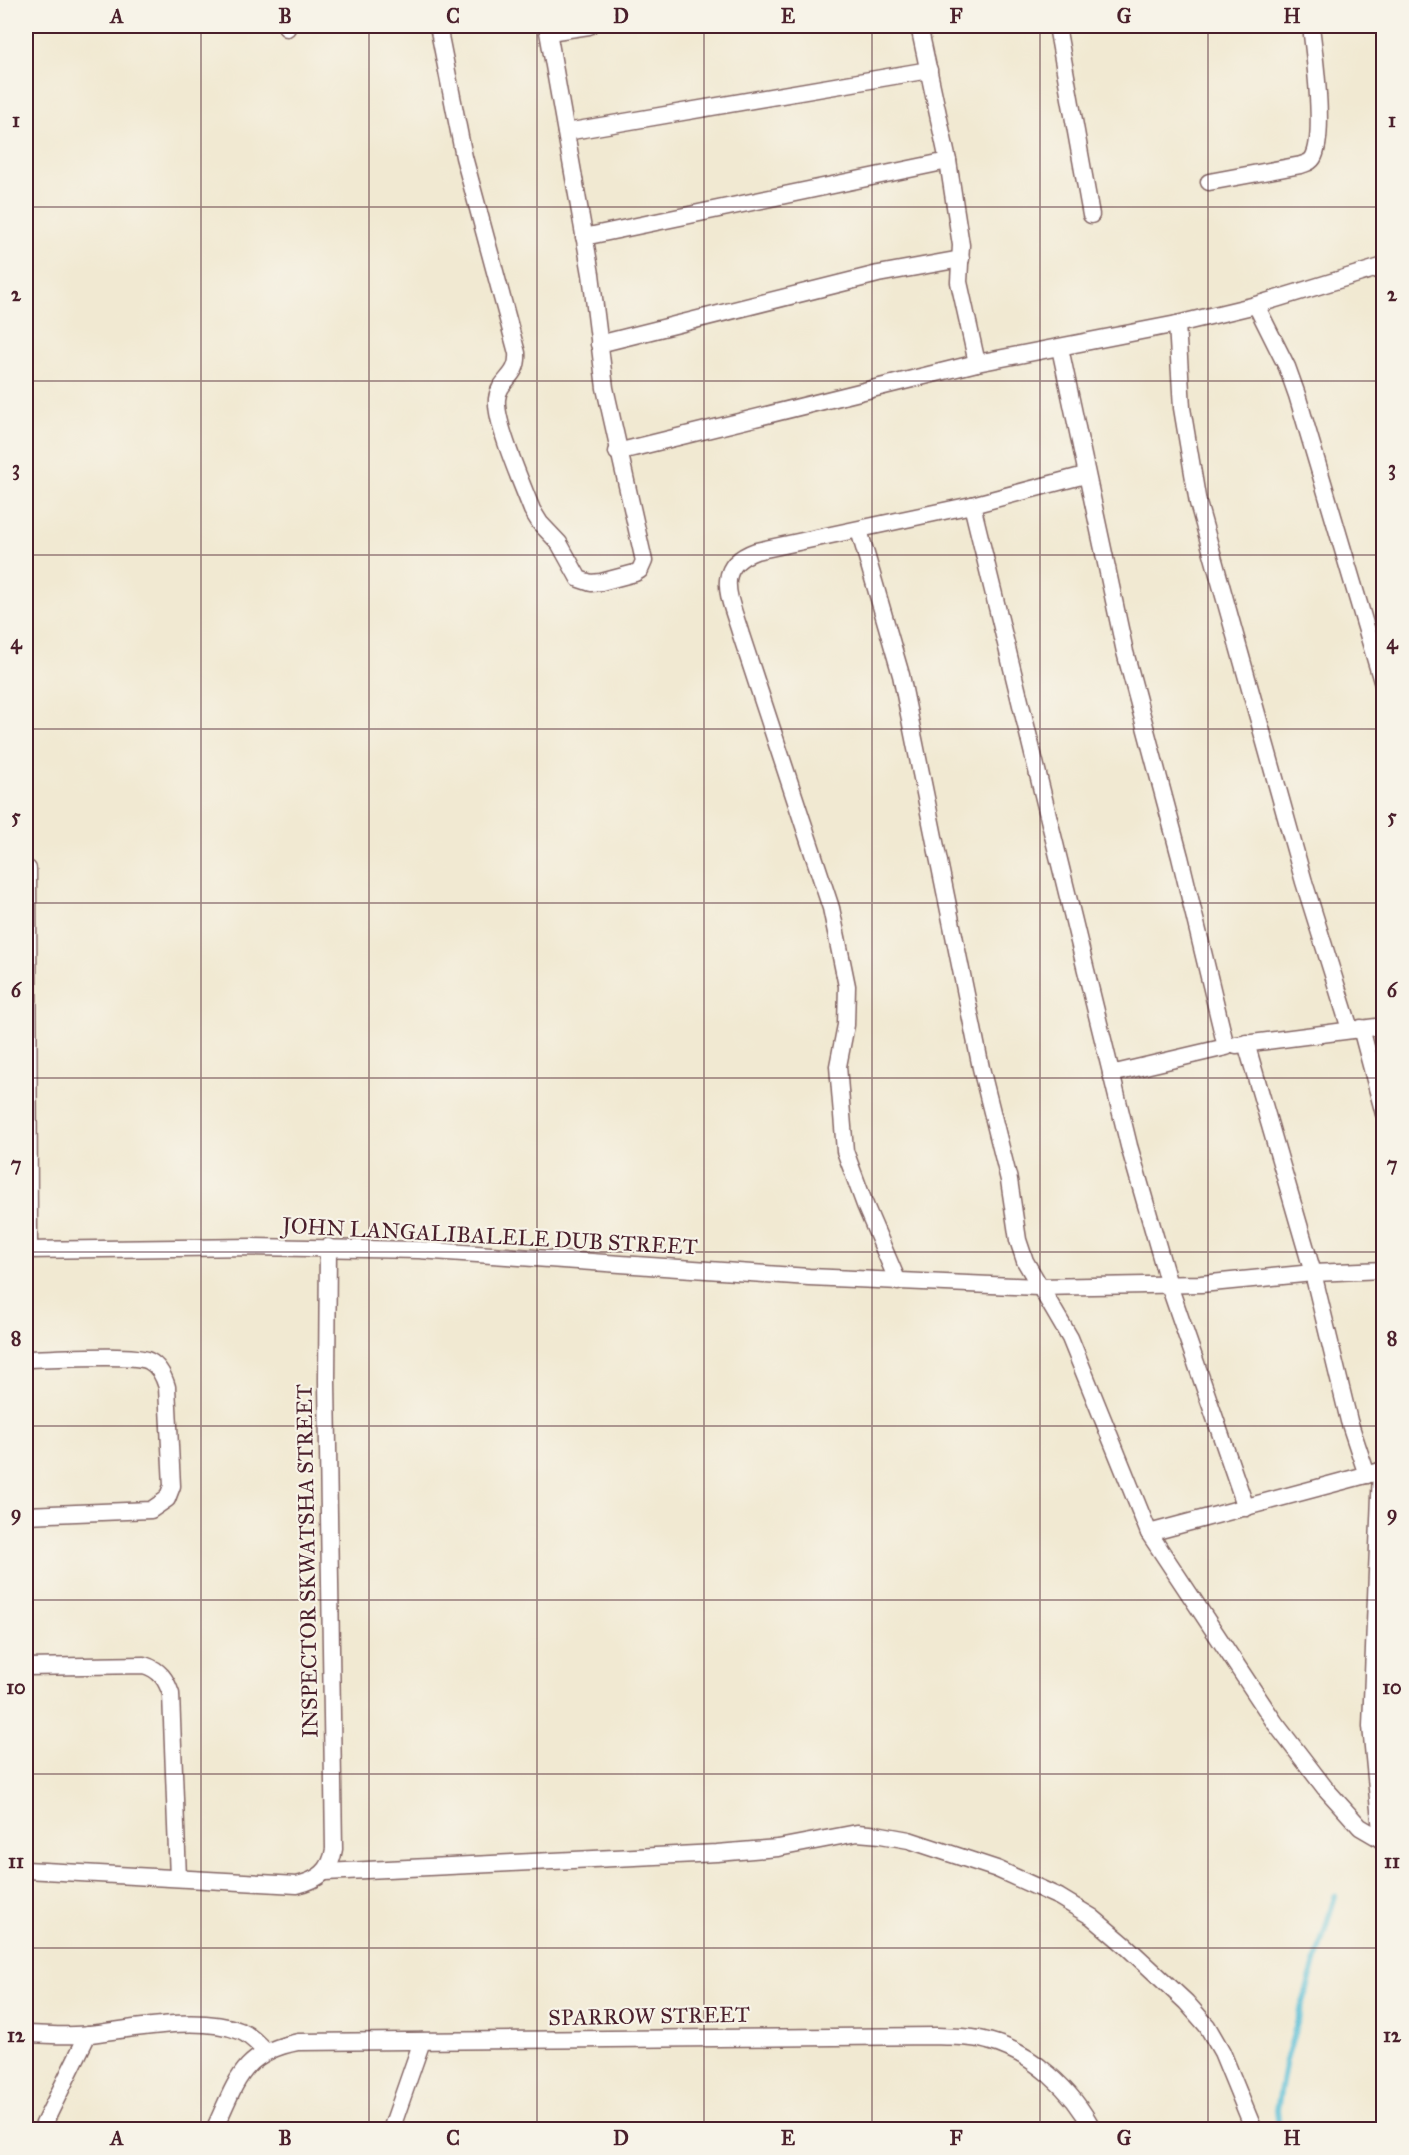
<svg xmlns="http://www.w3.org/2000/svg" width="1409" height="2155" viewBox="0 0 1409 2155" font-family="'IM FELL Great Primer',serif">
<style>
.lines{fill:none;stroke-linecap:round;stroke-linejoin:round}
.stream{stroke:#57bdd5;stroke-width:6}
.minor-casing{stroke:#846665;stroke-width:19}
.minor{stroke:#fff;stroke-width:16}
.grid{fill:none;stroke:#4a1f2b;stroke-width:1.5;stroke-opacity:0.55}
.labels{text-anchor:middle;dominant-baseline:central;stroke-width:4.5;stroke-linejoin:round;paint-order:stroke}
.street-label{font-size:22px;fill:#4a1f2b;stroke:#f7f3e8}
.neatline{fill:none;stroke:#4a1f2b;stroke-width:2}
.grid-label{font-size:20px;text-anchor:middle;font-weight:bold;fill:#4a1f2b}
</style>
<rect width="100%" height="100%" fill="#f7f3e8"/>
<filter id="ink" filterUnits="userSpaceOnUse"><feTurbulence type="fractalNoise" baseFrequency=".0167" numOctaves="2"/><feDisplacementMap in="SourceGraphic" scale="12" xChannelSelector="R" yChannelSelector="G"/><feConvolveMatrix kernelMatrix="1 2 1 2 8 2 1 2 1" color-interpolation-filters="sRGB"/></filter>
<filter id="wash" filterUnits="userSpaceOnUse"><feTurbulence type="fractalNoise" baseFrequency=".008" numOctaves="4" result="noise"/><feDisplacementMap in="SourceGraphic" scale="24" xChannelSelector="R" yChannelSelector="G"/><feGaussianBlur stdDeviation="1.35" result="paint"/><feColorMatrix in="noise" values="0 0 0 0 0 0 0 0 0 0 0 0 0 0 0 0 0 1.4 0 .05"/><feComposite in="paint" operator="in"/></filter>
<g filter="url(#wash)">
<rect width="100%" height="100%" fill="#f1e9d2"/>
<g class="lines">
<path class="stream" d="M1279,2130L1277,2110L1286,2060L1335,1896"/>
</g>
</g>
<g filter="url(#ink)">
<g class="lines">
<defs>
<g id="minor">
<path d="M287,26V28"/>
<path d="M438,26L464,157L517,353C519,377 499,379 497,399C495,423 522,484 532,510L540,523L559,543L579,579L591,583L601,582L635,573L640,570L644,561L605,388L591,274L547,26"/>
<path d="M919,26L948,161L961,245L959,282L977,363"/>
<path d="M1057,26L1091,215"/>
<path d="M549,32L589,26"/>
<path d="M566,132L929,70"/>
<path d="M1209,182L1301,165C1306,163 1310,163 1313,158C1326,136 1314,53 1311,26"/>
<path d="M584,237L948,161"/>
<path d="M1256,305L1287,367L1297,395L1384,688"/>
<path d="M1177,324L1182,408L1198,503L1304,882L1350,1029"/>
<path d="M599,344L878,274L961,259"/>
<path d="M1060,348L1125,652L1180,857L1226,1047L1111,1074"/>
<path d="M617,452L977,363L1177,324L1256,305L1384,266"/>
<path d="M972,505L1129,1146L1169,1285L1246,1508"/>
<path d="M859,530L901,675L981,1068L1009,1180L1018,1240L1025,1261L1070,1338L1149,1533L1275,1723L1325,1788L1360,1827L1384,1841"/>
<path d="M28,869L29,1250"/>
<path d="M1361,1028L1384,1114"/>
<path d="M1246,1043L1313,1273L1349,1421L1367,1475"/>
<path d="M1236,1045L1384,1026"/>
<path d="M26,1250L253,1247L419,1250L809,1277L1038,1287L1201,1284L1313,1273L1384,1270"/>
<path d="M898,1282L865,1205L845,1151L838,1066L846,1025L847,986L831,908L741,635C731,600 711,567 756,551L972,505L1085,475"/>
<path d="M26,1359C48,1359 134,1353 149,1361C159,1366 164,1377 167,1387L172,1486L167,1499L151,1510L26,1515"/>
<path d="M1381,1470L1371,1726L1382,1841"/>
<path d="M1149,1533L1377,1472"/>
<path d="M26,1667L144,1665C160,1670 166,1679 171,1694L178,1878"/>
<path d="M26,1870L297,1885C318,1880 331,1871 334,1849L327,1381L328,1247"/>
<path d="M325,1872L717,1853L778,1848L857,1833L881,1835L909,1840L997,1869L1059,1897L1092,1917L1126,1946L1186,2002L1207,2026L1222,2052L1254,2130"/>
<path d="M26,2034C46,2034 69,2037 90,2034C132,2029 200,2015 240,2031C250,2035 257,2043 265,2051"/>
<path d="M41,2130L88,2034"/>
<path d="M214,2130C237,2081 241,2053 298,2042L937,2036C954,2037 971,2036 988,2041C1031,2052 1073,2090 1093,2130"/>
<path d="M391,2130L422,2041"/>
</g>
</defs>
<use href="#minor" class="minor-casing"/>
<use href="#minor" class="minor"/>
</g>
</g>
<path class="grid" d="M201,26V2130M369,26V2130M537,26V2130M704,26V2130M872,26V2130M1040,26V2130M1208,26V2130M26,207H1384M26,381H1384M26,555H1384M26,729H1384M26,903H1384M26,1078H1384M26,1252H1384M26,1426H1384M26,1600H1384M26,1774H1384M26,1948H1384"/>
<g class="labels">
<g class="street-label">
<text transform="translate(490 1236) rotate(3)">JOHN LANGALIBALELE DUB STREET</text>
<text transform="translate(307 1561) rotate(-91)">INSPECTOR SKWATSHA STREET</text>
<text transform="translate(649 2016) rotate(-1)">SPARROW STREET</text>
</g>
</g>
<rect width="1409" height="2155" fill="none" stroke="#f7f3e8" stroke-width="66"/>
<rect x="33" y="33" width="1343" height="2089" class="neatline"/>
<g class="grid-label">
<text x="117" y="23">A</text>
<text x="285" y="23">B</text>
<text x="453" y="23">C</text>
<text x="621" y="23">D</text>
<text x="788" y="23">E</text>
<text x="956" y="23">F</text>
<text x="1124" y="23">G</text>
<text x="1292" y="23">H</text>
<text x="16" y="127">1</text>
<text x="1392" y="127">1</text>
<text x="16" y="301">2</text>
<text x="1392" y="301">2</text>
<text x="16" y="475">3</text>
<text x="1392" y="475">3</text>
<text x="16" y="649">4</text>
<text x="1392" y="649">4</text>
<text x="16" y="823">5</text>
<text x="1392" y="823">5</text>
<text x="16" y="997">6</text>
<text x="1392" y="997">6</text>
<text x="16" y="1171">7</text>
<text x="1392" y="1171">7</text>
<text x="16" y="1345">8</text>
<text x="1392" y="1345">8</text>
<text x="16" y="1520">9</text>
<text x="1392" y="1520">9</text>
<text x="16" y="1694">10</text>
<text x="1392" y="1694">10</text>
<text x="16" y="1868">11</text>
<text x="1392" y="1868">11</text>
<text x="16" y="2042">12</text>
<text x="1392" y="2042">12</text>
<text x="117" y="2145">A</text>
<text x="285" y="2145">B</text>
<text x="453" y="2145">C</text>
<text x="621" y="2145">D</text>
<text x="788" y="2145">E</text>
<text x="956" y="2145">F</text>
<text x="1124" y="2145">G</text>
<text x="1292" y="2145">H</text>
</g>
</svg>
